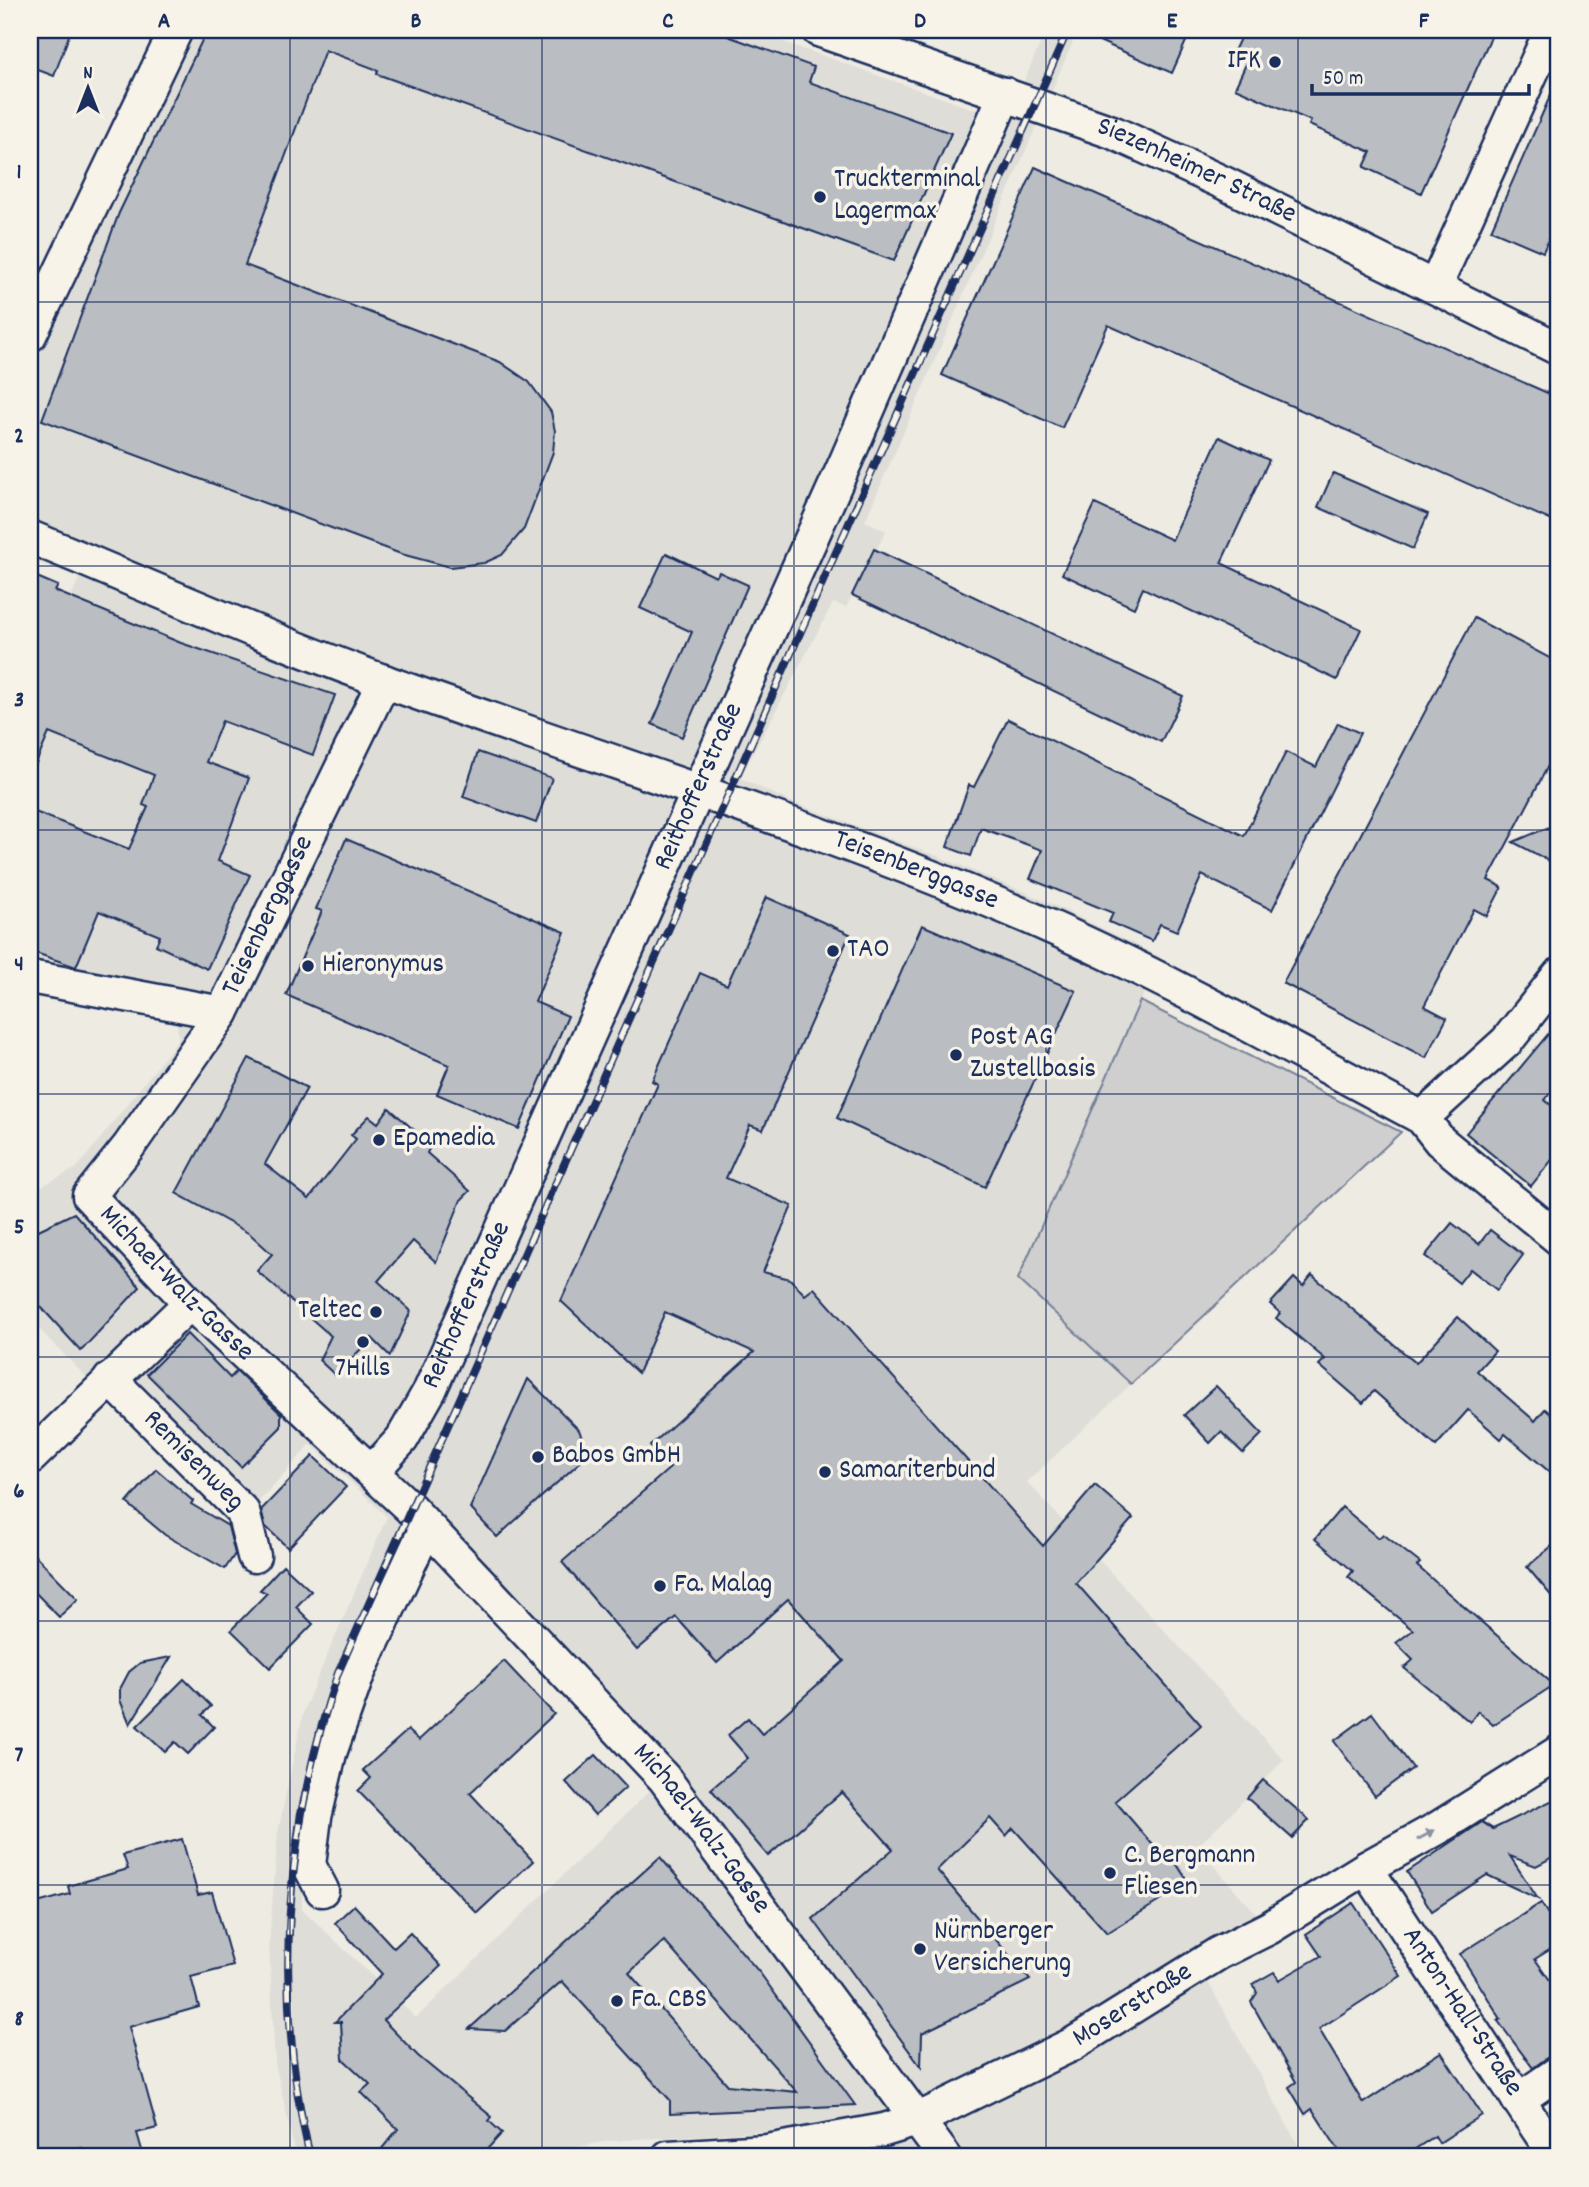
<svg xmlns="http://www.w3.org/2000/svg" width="1589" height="2187" viewBox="0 0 1589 2187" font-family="Dekko,sans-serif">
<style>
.built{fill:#deddd8;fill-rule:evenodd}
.green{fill:#cfcfcf;stroke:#757f96;stroke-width:2}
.building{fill:#babdc2;stroke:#1b2f5e;stroke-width:2;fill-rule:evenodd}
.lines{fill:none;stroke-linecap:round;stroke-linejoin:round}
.minor-casing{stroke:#1b2f5e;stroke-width:37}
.minor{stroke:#f7f3e8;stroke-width:32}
.rail-casing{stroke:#1b2f5e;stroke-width:8}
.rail{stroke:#f7f3e8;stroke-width:5;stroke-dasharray:16;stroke-linecap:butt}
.oneway{fill:#8991a3}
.grid{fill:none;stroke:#1b2f5e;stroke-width:2;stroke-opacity:0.55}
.poi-dot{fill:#1b2f5e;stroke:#f7f3e8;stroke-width:2.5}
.labels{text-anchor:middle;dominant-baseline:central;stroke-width:7;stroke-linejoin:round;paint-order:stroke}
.poi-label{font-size:28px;fill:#1b2f5e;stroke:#f7f3e8;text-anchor:start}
.street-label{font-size:28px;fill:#1b2f5e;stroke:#f7f3e8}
.neatline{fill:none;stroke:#1b2f5e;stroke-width:2.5}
.grid-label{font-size:23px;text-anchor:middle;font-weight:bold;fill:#1b2f5e}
</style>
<rect width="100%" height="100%" fill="#eeebe2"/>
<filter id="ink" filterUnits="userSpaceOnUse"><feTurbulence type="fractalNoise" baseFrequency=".0143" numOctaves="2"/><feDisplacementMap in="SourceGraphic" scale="14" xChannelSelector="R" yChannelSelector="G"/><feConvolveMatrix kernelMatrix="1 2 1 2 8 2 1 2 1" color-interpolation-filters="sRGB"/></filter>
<g filter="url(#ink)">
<path class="built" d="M193,30H750L1007,121L1046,30H1078L865,521L886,531L846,607L833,603L740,778L789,801L940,857L1048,902L1160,957L1018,1279L1131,1384L1027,1482L1284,1760L1197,1847L1269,1928L1199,1966L1305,2157H884L873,2154L852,2118L768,2131L608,2141L530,2157H296L275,2063L269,1944L278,1832L304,1709L387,1517L311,1444L241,1521L122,1403L108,1399L30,1320V1192L77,1168L179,1039L177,1023L156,1010L30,990V691L79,578L30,559V368ZM409,1523L663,1778L416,2018L302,1909V1866L381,1589Z"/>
<path class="green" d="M1140,1001L1401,1132L1131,1384L1018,1279Z"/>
<g class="building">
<path d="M30,30H71L54,76L30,67Z"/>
<path d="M207,30H711L814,67L809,82L951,133L894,261L377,74L378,70L325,50L245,265L500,362L529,382L551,412L555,431L553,452L524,529L502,555L484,563L450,567L401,554L42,420L119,213Z"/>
<path d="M1074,30H1191L1172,73Z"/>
<path d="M1244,30H1494L1421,193L1364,167L1371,152L1309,125L1311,121L1235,88L1247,62L1232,55Z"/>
<path d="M1559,76V216L1543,252L1491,230Z"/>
<path d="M1035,167L1559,398V524L1108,325L1062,428L942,375Z"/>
<path d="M1219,437L1269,460L1221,563L1361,629L1337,680L1143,588L1134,608L1062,574L1095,504L1172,540Z"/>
<path d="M1333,473L1428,514L1413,549L1318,507Z"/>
<path d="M874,549L1183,696L1161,742L852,595Z"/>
<path d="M666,553L716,577L719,572L748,585L682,737L652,724L692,632L640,608Z"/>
<path d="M30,574L58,586L55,591L181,643L335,695L313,755L222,721L206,762L249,778L218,861L250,875L207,969L156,945L160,936L99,911L76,967L30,951V810L129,849L148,807L143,805L154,775L49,733L30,777Z"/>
<path d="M1474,618L1559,663V745L1488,880L1502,887L1487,916L1474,909L1424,1006L1447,1018L1426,1058L1283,983Z"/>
<path d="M1008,719L1244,836L1286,752L1316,767L1338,723L1360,733L1272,910L1202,875L1177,931L1160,924L1152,941L1109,922L1113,913L1030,879L1042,850L981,828L971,856L947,847L969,785L974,787Z"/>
<path d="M478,752L552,778L536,823L463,797Z"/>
<path d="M1559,823V866L1513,842Z"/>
<path d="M346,839L565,932L535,1002L568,1016L519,1129L437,1094L449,1065L286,995L322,911L316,909Z"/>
<path d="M766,897L850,934L763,1130L750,1125L726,1178L792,1206L763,1272L790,1279L805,1295L814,1288L1043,1546L1095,1485L1133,1518L1076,1583L1201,1725L1115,1801L1164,1858L1170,1854L1189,1883L1107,1933L1013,1828L1006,1836L990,1818L937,1870L1030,1980L922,2033L921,2067L813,1919L893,1849L842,1792L768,1856L711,1789L748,1758L728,1735L748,1718L762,1734L844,1661L788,1599L717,1663L676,1617L637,1650L562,1562L670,1468L650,1446L754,1352L665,1312L638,1373L561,1301L658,1084L652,1081L700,973L727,985Z"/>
<path d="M922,925L1076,991L985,1187L837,1118Z"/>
<path d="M1559,1021V1082L1545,1100L1559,1112V1151L1531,1186L1466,1133Z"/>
<path d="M249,1058L307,1088L265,1164L309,1199L356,1139L351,1135L369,1116L378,1123L389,1108L431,1145L427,1153L470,1191L461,1200L436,1262L413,1241L378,1281L411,1311L390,1356L372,1338L335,1375L319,1360L331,1336L257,1271L272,1254L250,1234L176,1193Z"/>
<path d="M74,1213L140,1287L81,1351L30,1295V1234Z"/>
<path d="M1452,1223L1479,1244L1490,1230L1523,1255L1497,1290L1470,1269L1459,1283L1425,1256Z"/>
<path d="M1312,1275L1416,1363L1458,1317L1495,1351L1477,1371L1535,1421L1545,1409L1559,1421V1480L1505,1434L1501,1439L1468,1410L1436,1446L1374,1391L1363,1403L1319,1365L1325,1359L1276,1318L1280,1313L1270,1304L1294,1278L1303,1286Z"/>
<path d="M187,1334L230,1378L237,1371L281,1414V1427L241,1467L147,1374Z"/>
<path d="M528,1379L579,1430L587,1451L580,1462L497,1537L470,1508Z"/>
<path d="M1216,1386L1262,1434L1243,1453L1221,1432L1210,1443L1184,1415Z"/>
<path d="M313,1456L346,1487L288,1548L265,1526L261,1510Z"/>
<path d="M156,1469L193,1501L191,1504L228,1526L235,1554L225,1569L165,1535L127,1503Z"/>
<path d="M1342,1507L1379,1538L1383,1534L1420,1563L1417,1566L1554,1685L1493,1725L1478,1711L1470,1722L1404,1668L1413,1660L1396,1643L1413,1630L1348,1577L1353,1571L1315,1539Z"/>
<path d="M1559,1540V1605L1527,1567Z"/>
<path d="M30,1550L78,1599L59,1617L30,1587Z"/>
<path d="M283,1565L311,1591L296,1607L313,1624L270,1668L231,1630L267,1593L260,1590Z"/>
<path d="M171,1657L150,1692L130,1724L120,1700V1689L129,1672L140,1663Z"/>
<path d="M504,1661L554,1714L470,1793L533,1861L477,1913L358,1791L371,1778L363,1770L408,1730L419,1740Z"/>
<path d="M184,1679L211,1706L202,1715L214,1727L188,1754L175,1742L165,1752L137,1726Z"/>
<path d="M1372,1713L1413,1768L1375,1796L1334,1741Z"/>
<path d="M596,1755L626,1787L595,1815L566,1782Z"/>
<path d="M1263,1780L1309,1820L1292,1838L1247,1798Z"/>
<path d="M1559,1797V1854L1536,1866L1510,1856L1538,1899L1487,1875L1432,1911L1407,1872L1482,1822L1493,1829Z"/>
<path d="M182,1839L198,1895L212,1892L233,1966L191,1977L199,2007L129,2027L157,2128L137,2133L144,2157H84L82,2148L47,2157H30V1905L70,1894L68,1886L128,1869L123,1855Z"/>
<path d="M660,1857L760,1973L855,2105L670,2114V2100L562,1981L505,2031L469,2029ZM664,1941L797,2092L728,2085L629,1973Z"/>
<path d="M1353,1903L1401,1976L1319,2029L1363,2103L1441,2052L1482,2115L1439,2143L1435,2136L1403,2157H1343L1312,2109L1305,2114L1289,2087L1296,2082L1251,2002L1257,1993L1253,1984L1274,1972L1279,1980L1321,1956L1306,1934Z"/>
<path d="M1541,1903L1559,1932V1944L1535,1959L1559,1993V2049L1533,2068L1498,2021L1501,2019L1460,1954Z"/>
<path d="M354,1905L394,1948L410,1933L441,1966L383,2020L418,2056L492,2117L489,2121L502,2133L480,2157H375L398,2129L361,2092L370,2084L343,2059L341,2022H335L382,1974L335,1923Z"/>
</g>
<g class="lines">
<defs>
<g id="minor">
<path id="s1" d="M818,30L1112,132L1224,183L1559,349"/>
<path d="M1435,287L1551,30"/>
<path d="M30,335L176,30"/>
<path id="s2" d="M30,537C149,586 267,639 389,683C607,762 831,830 1044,924C1173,981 1297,1052 1422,1118L1440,1141L1559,1239"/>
<path id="s3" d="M30,977L222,1013L384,681"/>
<path id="s4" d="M222,1013L129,1146L89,1196L190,1303L410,1508L664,1778L945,2157"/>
<path d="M1422,1118L1507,1041L1559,975"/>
<path id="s5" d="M110,1379L243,1512L254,1556"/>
<path d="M30,1458L190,1303"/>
<path id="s6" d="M373,1471L402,1439L430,1390L846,461L1005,94"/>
<path id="s7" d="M1366,1868L1556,2157"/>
<path d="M322,1890L309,1865L315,1817L330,1753L358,1674L426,1528"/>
<path d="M1518,2100L1559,2072"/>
<path id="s8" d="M668,2157L767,2151L884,2130L917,2120L1073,2044L1219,1953L1269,1928L1366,1868L1438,1828L1559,1752"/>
</g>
</defs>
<use href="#minor" class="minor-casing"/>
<use href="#minor" class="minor"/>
<defs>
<path id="rail" d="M310,2157C272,1997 285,1828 338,1673L1068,30"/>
</defs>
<use href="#rail" class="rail-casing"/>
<use href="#rail" class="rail"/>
</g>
<defs><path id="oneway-solid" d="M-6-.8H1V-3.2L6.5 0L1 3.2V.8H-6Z" transform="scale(1.75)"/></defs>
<use class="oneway" href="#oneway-solid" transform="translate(1426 1835) rotate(-29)"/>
</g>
<path class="grid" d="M290,30V2157M542,30V2157M794,30V2157M1046,30V2157M1298,30V2157M30,302H1559M30,566H1559M30,830H1559M30,1094H1559M30,1357H1559M30,1621H1559M30,1885H1559"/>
<g class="poi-dot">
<circle cx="1275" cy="62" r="7"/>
<circle cx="820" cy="197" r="7"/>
<circle cx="833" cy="951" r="7"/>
<circle cx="308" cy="966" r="7"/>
<circle cx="956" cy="1055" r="7"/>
<circle cx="379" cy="1140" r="7"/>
<circle cx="376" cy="1312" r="7"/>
<circle cx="363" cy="1342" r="7"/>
<circle cx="538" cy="1457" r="7"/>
<circle cx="825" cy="1472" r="7"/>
<circle cx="660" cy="1586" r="7"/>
<circle cx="1110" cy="1873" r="7"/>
<circle cx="920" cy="1949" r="7"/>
<circle cx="617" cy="2001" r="7"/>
</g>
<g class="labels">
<g class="poi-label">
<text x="1261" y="62" text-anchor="end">IFK</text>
<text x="834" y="181">Truckterminal<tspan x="834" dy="32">Lagermax</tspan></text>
<text x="847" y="951">TAO</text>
<text x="322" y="966">Hieronymus</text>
<text x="970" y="1039">Post AG<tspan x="970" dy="32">Zustellbasis</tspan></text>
<text x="393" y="1140">Epamedia</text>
<text x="362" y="1312" text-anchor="end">Teltec</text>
<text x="363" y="1370" text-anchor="middle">7Hills</text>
<text x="552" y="1457">Babos GmbH</text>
<text x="839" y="1472">Samariterbund</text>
<text x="674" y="1586">Fa. Malag</text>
<text x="1124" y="1857">C. Bergmann<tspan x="1124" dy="32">Fliesen</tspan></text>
<text x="934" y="1933">Nürnberger<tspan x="934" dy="32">Versicherung</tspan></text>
<text x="631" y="2001">Fa. CBS</text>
</g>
<g class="street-label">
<text stroke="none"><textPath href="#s1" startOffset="404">Siezenheimer Straße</textPath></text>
<text stroke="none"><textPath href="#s6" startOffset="760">Reithofferstraße</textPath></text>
<text stroke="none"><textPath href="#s2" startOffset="947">Teisenberggasse</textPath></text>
<text stroke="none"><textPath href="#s3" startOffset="303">Teisenberggasse</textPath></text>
<text stroke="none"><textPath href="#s4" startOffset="350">Michael-Walz-Gasse</textPath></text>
<text stroke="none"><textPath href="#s6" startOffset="192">Reithofferstraße</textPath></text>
<text stroke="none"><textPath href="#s5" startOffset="117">Remisenweg</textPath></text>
<text stroke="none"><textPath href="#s4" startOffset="1108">Michael-Walz-Gasse</textPath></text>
<text stroke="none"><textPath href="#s8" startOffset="497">Moserstraße</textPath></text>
<text stroke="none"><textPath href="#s7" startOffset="173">Anton-Hall-Straße</textPath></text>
</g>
</g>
<rect width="1589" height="2187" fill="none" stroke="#f7f3e8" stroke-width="77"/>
<g transform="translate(88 88)" stroke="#f7f3e8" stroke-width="5" paint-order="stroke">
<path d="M0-5L12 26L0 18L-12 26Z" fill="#1b2f5e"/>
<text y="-10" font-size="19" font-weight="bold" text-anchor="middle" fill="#1b2f5e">N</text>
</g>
<path d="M1312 84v10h217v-10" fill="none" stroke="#1b2f5e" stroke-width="3.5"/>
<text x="1323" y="84" font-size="21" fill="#1b2f5e" stroke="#f7f3e8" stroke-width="5" paint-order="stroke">50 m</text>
<rect x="38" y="38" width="1512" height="2110" class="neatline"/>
<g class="grid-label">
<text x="164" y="27">A</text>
<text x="416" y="27">B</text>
<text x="668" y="27">C</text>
<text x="920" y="27">D</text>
<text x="1172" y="27">E</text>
<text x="1424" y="27">F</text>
<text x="19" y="178">1</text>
<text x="19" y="442">2</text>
<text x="19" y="706">3</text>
<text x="19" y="970">4</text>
<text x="19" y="1233">5</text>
<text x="19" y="1497">6</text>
<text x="19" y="1761">7</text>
<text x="19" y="2025">8</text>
</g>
</svg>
